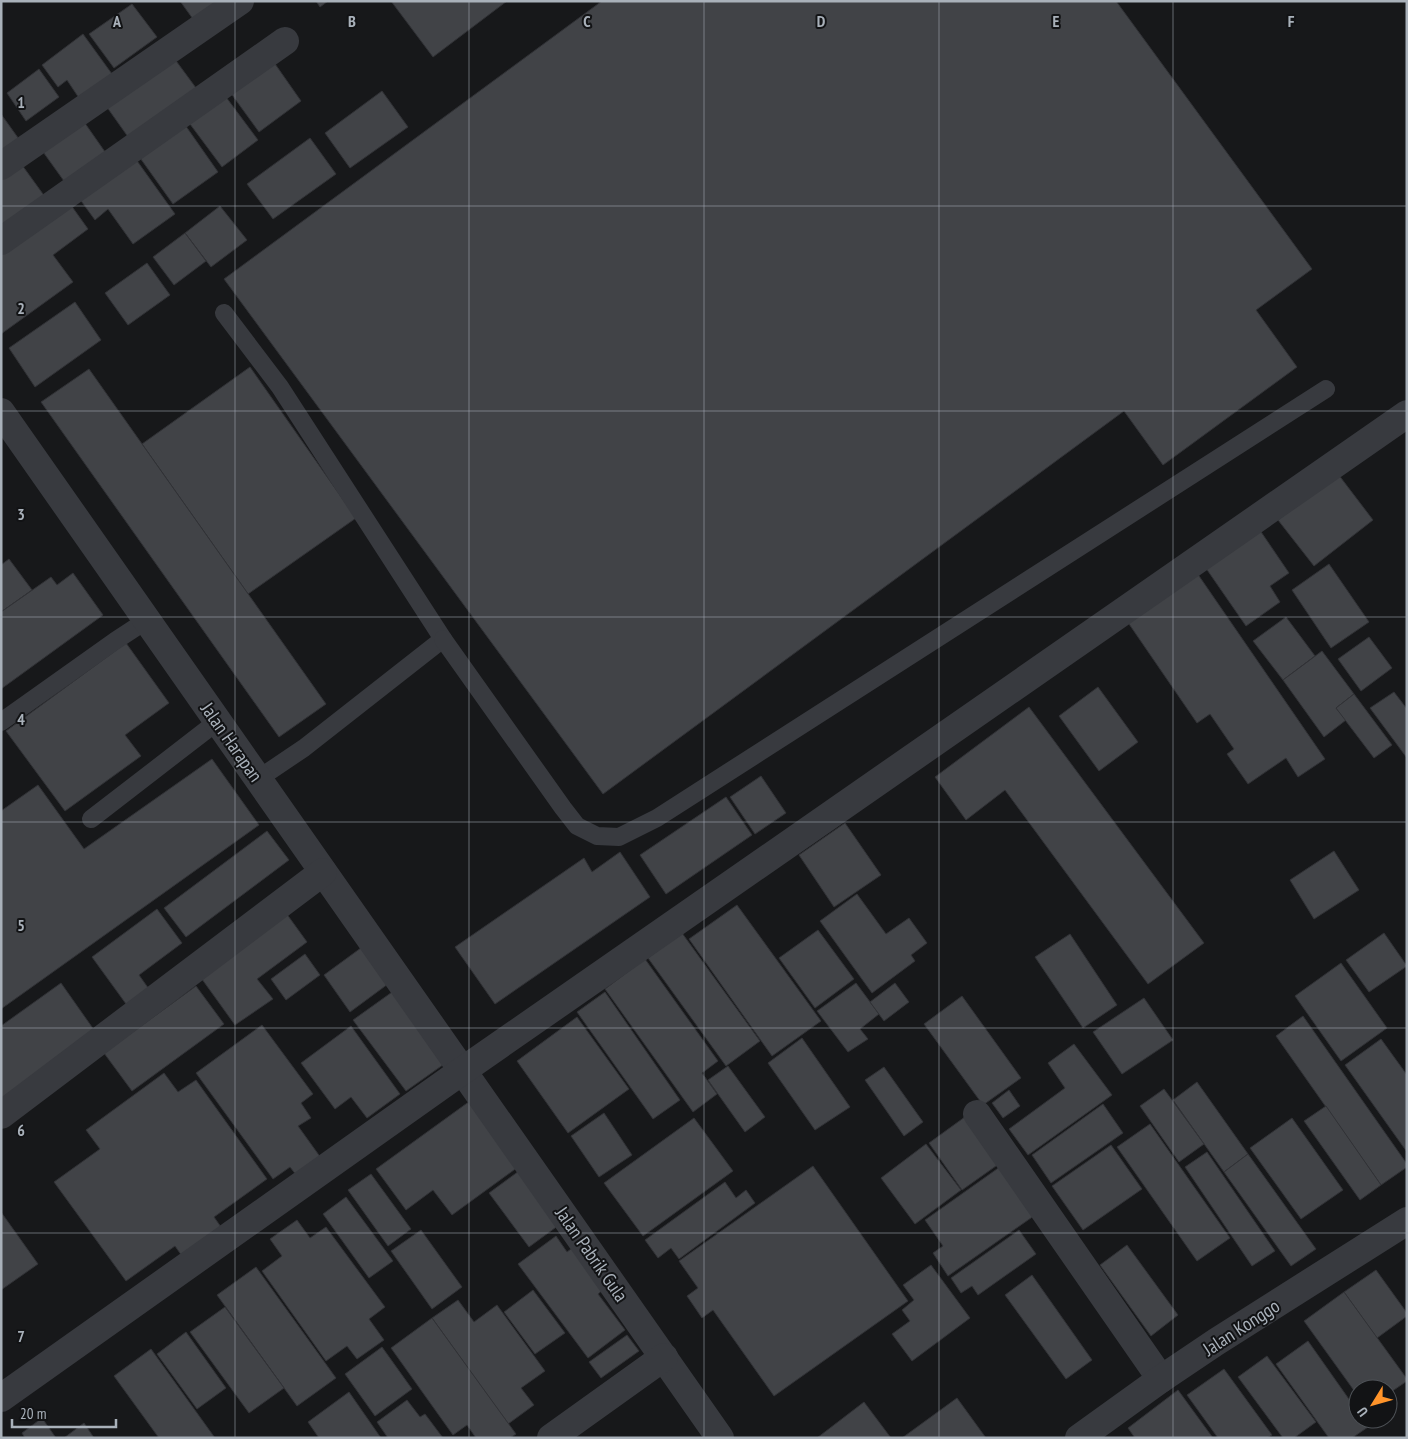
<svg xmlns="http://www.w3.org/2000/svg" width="1408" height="1439" viewBox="0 0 1408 1439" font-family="'PT Sans Narrow',sans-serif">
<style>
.building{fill:#414347;stroke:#313236}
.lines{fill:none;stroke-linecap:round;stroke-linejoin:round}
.service{stroke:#383a3f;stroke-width:18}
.minor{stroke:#383a3f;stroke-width:28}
.grid{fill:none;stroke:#a9b1ba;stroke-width:1;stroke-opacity:0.55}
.labels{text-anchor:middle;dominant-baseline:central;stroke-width:4;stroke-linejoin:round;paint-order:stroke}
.street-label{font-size:19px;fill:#a9b1ba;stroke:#121315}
.grid-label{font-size:16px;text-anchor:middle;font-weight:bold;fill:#a9b1ba;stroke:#121315;stroke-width:4;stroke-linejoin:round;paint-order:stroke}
</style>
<rect width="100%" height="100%" fill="#17181a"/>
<g class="building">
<path d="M180,1H218L193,19Z"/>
<path d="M316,1H328L320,7Z"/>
<path d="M391,1H507L433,57Z"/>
<path d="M602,1H1116L1312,269L1256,310L1297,367L1163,465L1124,411L603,794L224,279Z"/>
<path d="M132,4L157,37L114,68L89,34Z"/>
<path d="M83,34L112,74L79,98L67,80L58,87L42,65Z"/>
<path d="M171,54L199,92L131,141L104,103Z"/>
<path d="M273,61L301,101L259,132L230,92Z"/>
<path d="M39,69L59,97L26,121L7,93Z"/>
<path d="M382,91L408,127L350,168L325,133Z"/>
<path d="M223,93L258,140L222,167L187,120Z"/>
<path d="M1,114L21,142L1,156Z"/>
<path d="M82,119L110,159L69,188L41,149Z"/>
<path d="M183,122L218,172L173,204L138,155Z"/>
<path d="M310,138L336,174L273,219L247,184Z"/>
<path d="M135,158L175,214L133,244L108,209L95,220L79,198Z"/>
<path d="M22,165L48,201L1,234V180Z"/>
<path d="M68,201L88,229L53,255L73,282L1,334V249Z"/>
<path d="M220,206L247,240L211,267L185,233Z"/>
<path d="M185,233L206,261L174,285L153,257Z"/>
<path d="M147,263L170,295L128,325L105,293Z"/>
<path d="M75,302L101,340L35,387L9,348Z"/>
<path d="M250,367L356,518L248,594L142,444Z"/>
<path d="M89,369L326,704L279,737L41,402Z"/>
<path d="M1338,474L1373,520L1314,566L1278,520Z"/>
<path d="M1255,523L1289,573L1270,586L1280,602L1246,626L1201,561Z"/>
<path d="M9,559L32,590L1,612V565Z"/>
<path d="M1329,564L1369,622L1331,648L1292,590Z"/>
<path d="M73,573L103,615L1,689V612L51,577L57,585Z"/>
<path d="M1197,573L1325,759L1298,777L1286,758L1248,784L1227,754L1234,749L1210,714L1197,723L1127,621Z"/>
<path d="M1286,617L1315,656L1283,680L1253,641Z"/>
<path d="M1369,637L1392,668L1361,691L1338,659Z"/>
<path d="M126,643L169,703L125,735L141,756L65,811L6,731Z"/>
<path d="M1322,651L1354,694L1336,708L1346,720L1324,737L1283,680Z"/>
<path d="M1098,687L1138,742L1099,771L1059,716Z"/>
<path d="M1394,692L1407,709V758L1370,708Z"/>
<path d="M1354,694L1392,745L1374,758L1336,708Z"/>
<path d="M1029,707L1204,943L1148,984L1005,790L966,820L935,777Z"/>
<path d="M212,759L259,825L1,1009V811L38,785L84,849Z"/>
<path d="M761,776L786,813L755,834L730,797Z"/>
<path d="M726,797L752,835L666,894L640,855Z"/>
<path d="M845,823L881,875L834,907L799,855Z"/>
<path d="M267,831L289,860L186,937L164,908Z"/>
<path d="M1334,851L1359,890L1314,919L1290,880Z"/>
<path d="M620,852L650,897L495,1004L455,947L584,858L592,872Z"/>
<path d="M857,894L886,934L909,918L927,943L911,955L915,961L872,993L820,921Z"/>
<path d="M737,905L821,1021L772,1056L689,939Z"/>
<path d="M157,909L182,943L139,975L151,992L129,1008L92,957Z"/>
<path d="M286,913L307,942L257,979L273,999L235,1025L199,975Z"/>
<path d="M818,930L854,979L815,1008L779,958Z"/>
<path d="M682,933L760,1041L726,1066L648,958Z"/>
<path d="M1384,933L1407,966L1369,992L1346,960Z"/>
<path d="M1070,934L1117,1005L1083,1028L1035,957Z"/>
<path d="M365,945L392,981L350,1012L324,975Z"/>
<path d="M305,954L320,975L286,1000L271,979Z"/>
<path d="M645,959L718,1061L702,1073L717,1094L693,1112L605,989Z"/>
<path d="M1341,963L1387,1028L1341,1061L1295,996Z"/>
<path d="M61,983L99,1037L1,1108V1026Z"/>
<path d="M856,983L879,1014L860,1029L868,1039L848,1052L817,1011Z"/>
<path d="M895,983L909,1002L884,1021L870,1002Z"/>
<path d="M196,986L224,1024L132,1091L104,1053Z"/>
<path d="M395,990L447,1062L406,1091L353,1020Z"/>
<path d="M605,992L680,1100L653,1119L577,1012Z"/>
<path d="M962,996L1021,1078L983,1105L924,1024Z"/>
<path d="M1144,998L1173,1040L1122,1074L1093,1032Z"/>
<path d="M1303,1016L1407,1164V1167L1381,1185L1276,1036Z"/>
<path d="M577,1017L629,1089L568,1133L517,1061Z"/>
<path d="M262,1025L313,1094L301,1103L311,1118L298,1126L321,1158L297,1176L290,1167L273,1179L196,1073Z"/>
<path d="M351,1026L400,1094L367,1118L351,1097L335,1109L301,1063Z"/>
<path d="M802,1038L850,1107L815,1130L768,1063Z"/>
<path d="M1381,1039L1407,1075V1152L1345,1065Z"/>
<path d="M1074,1044L1112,1095L1028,1155L1009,1129L1065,1088L1048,1063Z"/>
<path d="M728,1066L765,1117L745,1132L708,1080Z"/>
<path d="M884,1067L923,1122L904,1136L865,1080Z"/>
<path d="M164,1073L178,1092L196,1080L267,1179L214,1217L221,1227L182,1256L175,1246L126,1281L54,1182L100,1149L86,1130Z"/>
<path d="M1197,1082L1248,1154L1224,1172L1173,1100Z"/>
<path d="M1164,1089L1204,1144L1179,1162L1140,1106Z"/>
<path d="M1009,1090L1020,1106L1003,1118L992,1103Z"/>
<path d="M470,1101L518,1167L452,1215L433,1190L406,1210L376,1169Z"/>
<path d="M1103,1104L1123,1133L1051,1183L1032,1155Z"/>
<path d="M1326,1106L1381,1185L1360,1200L1304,1121Z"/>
<path d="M604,1113L632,1155L599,1177L571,1136Z"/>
<path d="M969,1114L1003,1161L962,1190L929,1143Z"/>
<path d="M694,1118L733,1171L643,1236L604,1183Z"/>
<path d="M1292,1118L1343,1190L1301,1219L1250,1148Z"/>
<path d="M1150,1124L1230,1238L1197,1261L1117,1147Z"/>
<path d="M926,1144L961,1190L915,1224L881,1178Z"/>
<path d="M1111,1145L1142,1189L1083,1230L1052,1186Z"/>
<path d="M1207,1152L1275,1251L1252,1266L1185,1167Z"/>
<path d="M1248,1154L1316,1249L1291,1266L1224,1172Z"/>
<path d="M1004,1164L1038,1213L948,1276L933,1253L943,1246L925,1220Z"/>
<path d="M813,1166L908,1301L774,1396L713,1310L702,1318L687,1296L698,1288L679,1261Z"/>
<path d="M519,1171L559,1225L529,1247L489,1193Z"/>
<path d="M371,1174L411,1229L388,1246L348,1190Z"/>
<path d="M725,1182L736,1198L746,1190L755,1203L679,1259L671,1248L658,1258L645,1240Z"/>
<path d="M346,1197L393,1261L369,1278L323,1214Z"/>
<path d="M1,1212L38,1264L1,1290Z"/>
<path d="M297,1220L310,1238L326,1227L385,1307L369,1319L384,1340L357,1359L347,1346L326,1361L262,1271L282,1256L270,1239Z"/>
<path d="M421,1230L462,1287L432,1309L391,1251Z"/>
<path d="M1019,1230L1036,1254L978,1295L972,1286L961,1293L951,1278Z"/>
<path d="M556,1236L567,1252L575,1246L606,1287L598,1294L625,1330L588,1358L518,1264Z"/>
<path d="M1127,1245L1178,1315L1151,1336L1100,1265Z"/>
<path d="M931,1265L970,1318L912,1361L892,1334L910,1321L902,1310L914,1300L903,1285Z"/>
<path d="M256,1267L336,1378L297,1406L217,1295Z"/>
<path d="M1376,1270L1407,1313V1316L1377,1338L1344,1292Z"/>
<path d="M1032,1275L1092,1360L1066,1379L1005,1295Z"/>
<path d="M533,1290L565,1333L535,1354L504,1312Z"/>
<path d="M1344,1292L1407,1379V1381L1388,1394V1389H1358V1396L1304,1321Z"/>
<path d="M458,1300L474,1322L497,1305L545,1371L521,1388L534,1405L508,1424L432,1318Z"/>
<path d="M225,1307L284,1388L249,1413L190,1332Z"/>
<path d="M432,1318L516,1434L510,1438H476L467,1425L453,1435L391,1348Z"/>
<path d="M186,1332L226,1388L197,1409L157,1354Z"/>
<path d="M627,1335L639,1351L601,1378L589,1362Z"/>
<path d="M1308,1341L1358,1412V1419H1363L1368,1427L1352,1438H1329L1276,1364Z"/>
<path d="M382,1347L412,1389L375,1416L345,1374Z"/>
<path d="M151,1349L215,1438H159L114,1376Z"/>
<path d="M1267,1356L1316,1422L1294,1438H1283L1238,1377Z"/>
<path d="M1224,1369L1272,1435L1267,1438H1218L1187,1395Z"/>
<path d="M1178,1390L1213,1438H1135L1128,1428Z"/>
<path d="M349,1392L381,1438H319L308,1422Z"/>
<path d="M957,1398L986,1438H902Z"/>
<path d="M407,1400L420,1417L425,1414L443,1438H388L377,1422Z"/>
<path d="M864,1402L891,1438H817Z"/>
<path d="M42,1418L56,1438H25L22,1433Z"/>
<path d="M84,1423L94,1438H64Z"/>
</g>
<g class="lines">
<g class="service">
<path d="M224,313L280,387L443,639L304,748L258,779"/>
<path d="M443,639L563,808L577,826L597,836L619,837L657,818L1326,389"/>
<path d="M1,722L115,641L147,620"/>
<path d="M91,819L218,721"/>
</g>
<g class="minor">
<path d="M1,166L240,1"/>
<path d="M1,241L285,41"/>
<path d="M1,412L720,1438"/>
<path d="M977,1114L1161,1379"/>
<path d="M1,1115L323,872"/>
<path d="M1,1398L462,1071L1407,414"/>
<path d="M551,1438L664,1357"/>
<path d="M1079,1438L1161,1379L1216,1342L1407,1221"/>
</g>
</g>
<path class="grid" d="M235,1V1438M469,1V1438M704,1V1438M939,1V1438M1173,1V1438M1,206H1407M1,411H1407M1,617H1407M1,822H1407M1,1028H1407M1,1233H1407"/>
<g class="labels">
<g class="street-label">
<text transform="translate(232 742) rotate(55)">Jalan Harapan</text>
<text transform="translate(592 1254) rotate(55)">Jalan Pabrik Gula</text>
<text transform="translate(1241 1327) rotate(-33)">Jalan Konggo</text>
</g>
</g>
<g class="grid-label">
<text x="117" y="27">A</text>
<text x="352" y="27">B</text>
<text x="587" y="27">C</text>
<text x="821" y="27">D</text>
<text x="1056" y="27">E</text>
<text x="1291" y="27">F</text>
<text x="21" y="108">1</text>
<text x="21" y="314">2</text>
<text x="21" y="520">3</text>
<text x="21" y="725">4</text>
<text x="21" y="931">5</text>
<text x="21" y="1136">6</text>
<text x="21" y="1342">7</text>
</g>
<rect width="1408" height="1439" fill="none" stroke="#a9b1ba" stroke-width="5"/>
<g transform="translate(1373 1404) rotate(233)"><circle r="24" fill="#121315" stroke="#4e5257"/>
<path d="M0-4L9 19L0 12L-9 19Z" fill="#ff942a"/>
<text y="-8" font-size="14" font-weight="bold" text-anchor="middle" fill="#a9b1ba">U</text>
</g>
<path d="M12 1419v8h104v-8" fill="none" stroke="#a9b1ba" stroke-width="2.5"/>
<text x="20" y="1419" font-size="15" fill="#a9b1ba" stroke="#121315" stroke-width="4" paint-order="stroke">20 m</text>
</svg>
